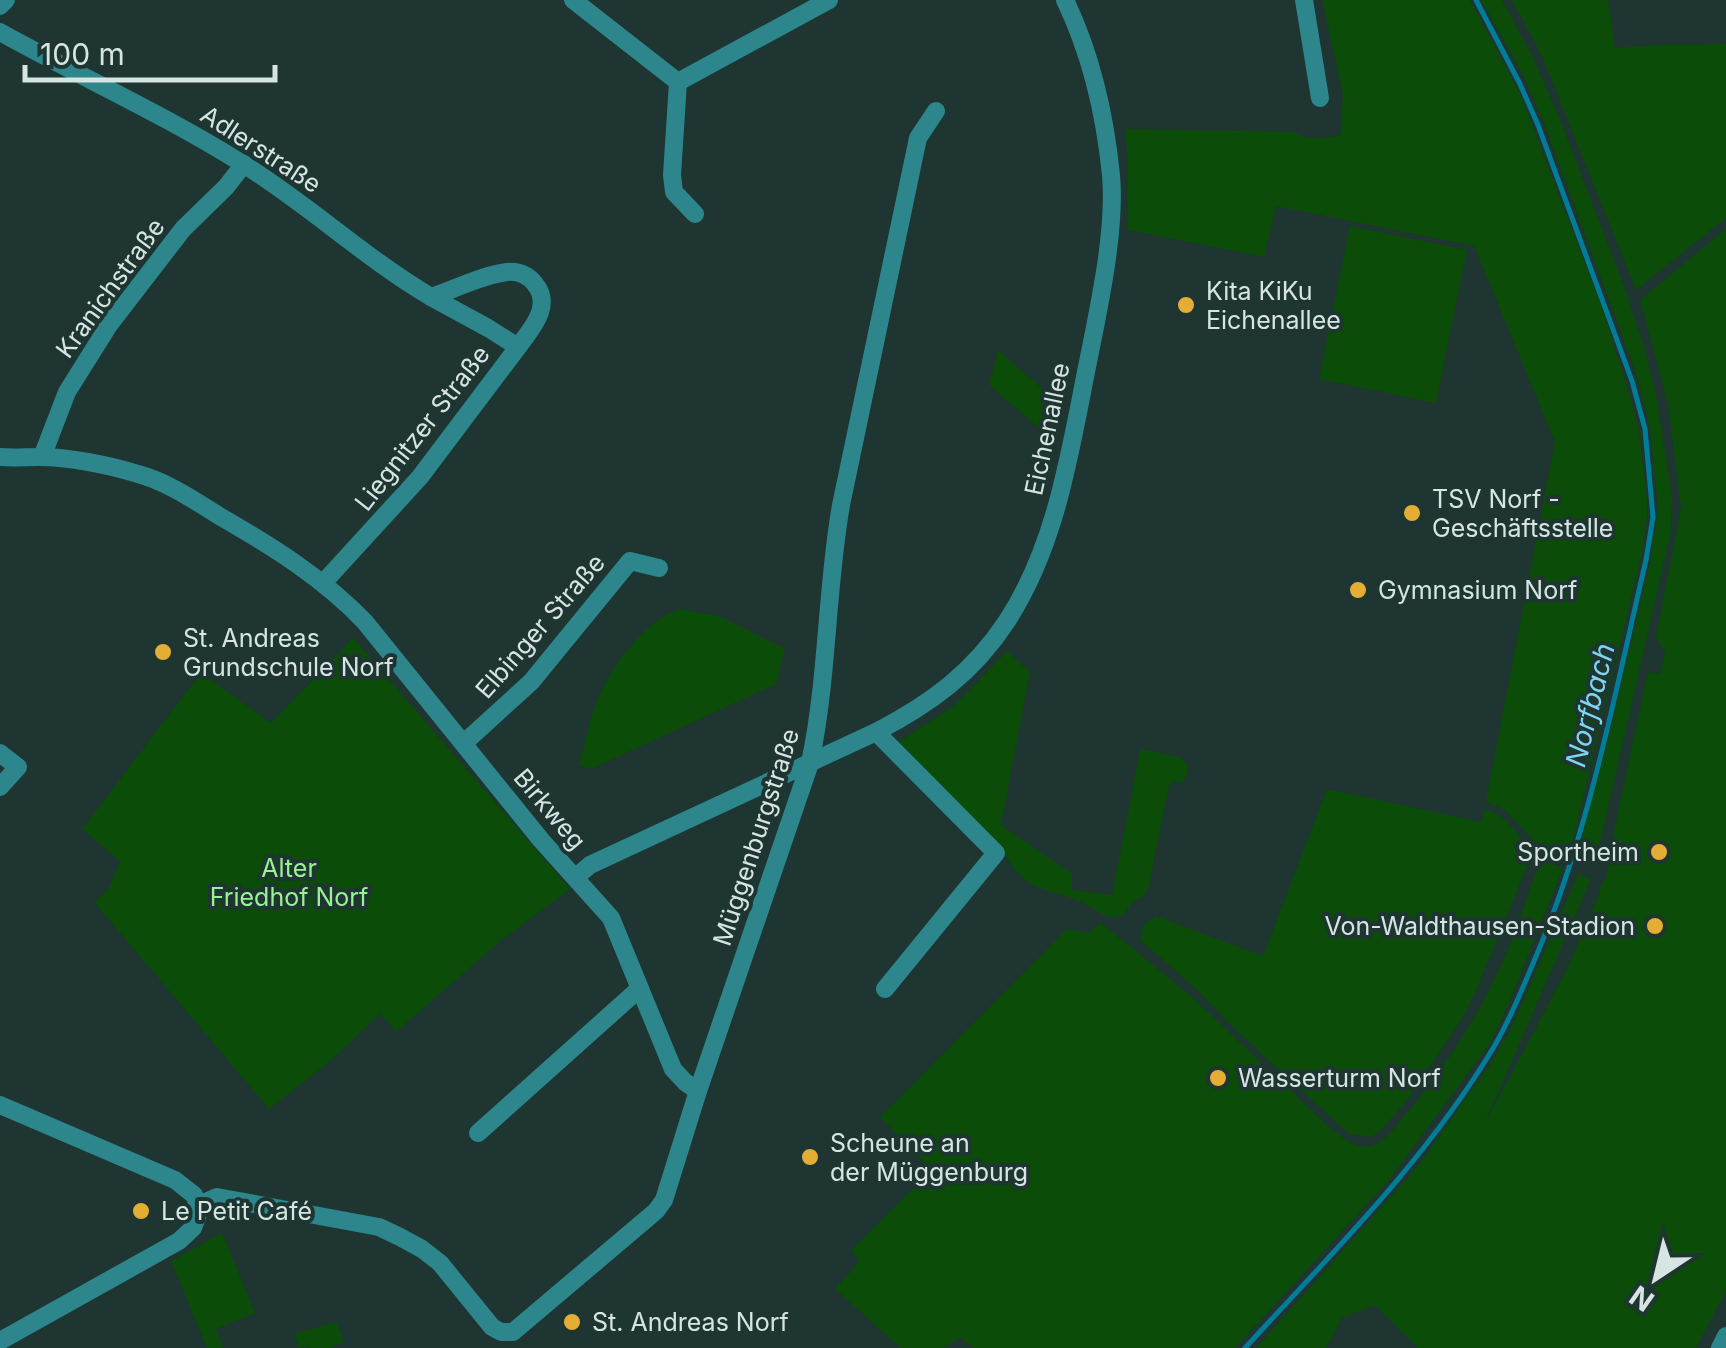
<svg xmlns="http://www.w3.org/2000/svg" width="1726" height="1348" viewBox="0 0 1726 1348" font-family="Inter,sans-serif">
<style>
.green{fill:#0b4c08}
.lines{fill:none;stroke-linecap:round;stroke-linejoin:round}
.stream{stroke:#017d9a;stroke-width:5}
.minor{stroke:#2c868c;stroke-width:18}
.poi-dot{fill:#e4ae35;stroke:#1e3531;stroke-width:4}
.labels{text-anchor:middle;dominant-baseline:central;stroke-width:8;stroke-linejoin:round;paint-order:stroke}
.street-label{font-size:25px;fill:#d7e5e2;stroke:#1e3531}
.poi-label{font-size:25px;fill:#d7e5e2;stroke:#1e3531;text-anchor:start}
.park-label{font-size:25px;fill:#99f291;stroke:#1e3531}
.water-label{font-size:28px;font-style:italic;fill:#7ed5f2;stroke:#1e3531}
</style>
<rect width="100%" height="100%" fill="#1e3531"/>
<g class="green">
<path d="M1322,0H1470L1519,92L1531,122L1602,308L1629,393L1639,430L1647,497V519L1642,553L1569,856L1536,843L1505,810L1486,801L1555,442L1474,246L1276,206L1264,257L1128,230V164L1125,129L1295,132C1307,142 1326,137 1340,136L1343,94Z"/>
<path d="M1481,0H1502L1534,60L1560,119L1623,284L1645,351L1656,396L1672,495L1671,531L1595,865L1576,858L1608,740L1651,558L1658,509L1650,429L1638,379L1544,123L1524,77Z"/>
<path d="M1512,0H1608L1615,48L1655,45L1726,44V218L1636,290L1542,56Z"/>
<path d="M1350,226L1467,250L1436,403L1319,379Z"/>
<path d="M1726,229V1291L1696,1348H1418L1375,1305L1342,1318L1326,1348H1256L1418,1166L1491,1063L1511,1029L1578,874L1591,879L1484,1125L1566,971L1600,892L1599,889L1606,878L1615,826L1648,672L1660,674L1665,652L1656,637L1681,507L1668,404L1640,300Z"/>
<path d="M998,350L1060,404L1051,438L989,385Z"/>
<path d="M679,609L719,616L785,649L776,684L591,769L579,765C585,742 590,717 599,696C615,662 643,623 679,609Z"/>
<path d="M353,638L570,889L503,939L397,1031L380,1014L330,1061L269,1109L94,902L109,888L120,861L82,829L201,673L271,723Z"/>
<path d="M1007,651L1030,672L1001,825L1072,874V890L1112,895L1140,751L1142,749L1180,757L1188,765L1187,775L1183,782L1173,781L1169,786L1148,889L1143,897C1127,901 1128,918 1113,917C1102,917 1095,908 1085,904C1048,886 1025,895 1003,850L895,744L954,706Z"/>
<path d="M1327,789L1481,822L1485,809C1507,815 1518,836 1533,852L1475,993L1461,1020L1408,1099L1383,1128L1372,1137L1351,1134L1338,1124L1238,1032L1193,986L1140,940L1144,925L1156,916L1263,956Z"/>
<path d="M1541,858L1563,868L1509,1003L1490,1043L1389,1180L1235,1348H974L960,1337L943,1348H901L835,1289L860,1261L851,1251L932,1170L880,1117L1067,929L1088,933L1101,923L1190,995L1332,1130C1343,1138 1358,1151 1373,1145C1386,1141 1398,1124 1406,1114C1446,1067 1479,1015 1504,959C1518,926 1529,892 1541,858Z"/>
<path d="M222,1233L255,1313L216,1329L223,1348H207L171,1261Z"/>
<path d="M336,1322L344,1342L329,1348H309L308,1346L299,1348L294,1334Z"/>
</g>
<g class="lines">
<path class="stream" d="M1245,1348C1332,1253 1425,1161 1492,1050C1510,1020 1523,987 1537,954C1590,829 1615,692 1646,560L1653,517L1645,429L1632,381L1538,125L1520,84L1476,0"/>
<g class="minor">
<path d="M573,0L678,82L672,175L674,192L695,214"/>
<path d="M1304,0L1320,98"/>
<path d="M0,6L6,0"/>
<path d="M0,32C81,77 165,115 243,164C309,205 365,258 431,297"/>
<path d="M678,82L829,0"/>
<path d="M0,457C13,458 26,457 39,457C69,457 109,465 138,474C168,482 195,501 221,517C273,547 323,578 365,622L541,840L611,918L673,1069L685,1082L698,1091"/>
<path d="M42,457L67,392L109,325L183,229L226,187L244,164"/>
<path d="M324,582L420,477L518,347C531,329 553,306 535,284C528,275 518,271 507,272C482,275 455,289 431,297L488,328L518,347"/>
<path d="M876,732L996,853L885,989"/>
<path d="M464,743L531,682L630,561L659,568"/>
<path d="M0,753L18,767L0,787"/>
<path d="M576,877L590,865L876,732C930,704 973,673 1007,621C1057,544 1070,451 1088,362C1099,307 1116,230 1111,175C1105,115 1091,54 1065,0"/>
<path d="M0,1105L175,1180L194,1195L200,1209L193,1228L179,1241L0,1341"/>
<path d="M478,1133L639,989"/>
<path d="M199,1205L217,1197L379,1227L400,1237L422,1249L440,1263L492,1327L501,1332H513"/>
<path d="M513,1332L656,1211L664,1200L698,1091L810,763C828,678 826,591 841,505L918,138L936,111"/>
<path d="M1720,1348L1726,1336"/>
</g>
</g>
<g class="poi-dot">
<circle cx="1186" cy="305" r="10"/>
<circle cx="1412" cy="513" r="10"/>
<circle cx="1358" cy="590" r="10"/>
<circle cx="163" cy="652" r="10"/>
<circle cx="1659" cy="852" r="10"/>
<circle cx="1655" cy="926" r="10"/>
<circle cx="1218" cy="1078" r="10"/>
<circle cx="810" cy="1157" r="10"/>
<circle cx="141" cy="1211" r="10"/>
<circle cx="572" cy="1322" r="10"/>
</g>
<g class="labels">
<g class="street-label">
<text transform="translate(261 149) rotate(33)">Adlerstraße</text>
<text transform="translate(110 288) rotate(-54)">Kranichstraße</text>
<text transform="translate(422 428) rotate(-52)">Liegnitzer Straße</text>
<text transform="translate(1047 429) rotate(-78)">Eichenallee</text>
<text transform="translate(540 626) rotate(-49)">Elbinger Straße</text>
<text transform="translate(550 809) rotate(50)">Birkweg</text>
<text transform="translate(756 837) rotate(-72)">Müggenburgstraße</text>
</g>
<g class="poi-label">
<text x="1206" y="291">Kita KiKu<tspan x="1206" dy="29">Eichenallee</tspan></text>
<text x="1432" y="499">TSV Norf -<tspan x="1432" dy="29">Geschäftsstelle</tspan></text>
<text x="1378" y="590">Gymnasium Norf</text>
<text x="183" y="638">St. Andreas<tspan x="183" dy="29">Grundschule Norf</tspan></text>
<text x="1639" y="852" text-anchor="end">Sportheim</text>
<text x="1635" y="926" text-anchor="end">Von-Waldthausen-Stadion</text>
<text x="1238" y="1078">Wasserturm Norf</text>
<text x="830" y="1143">Scheune an<tspan x="830" dy="29">der Müggenburg</tspan></text>
<text x="161" y="1211">Le Petit Café</text>
<text x="592" y="1322">St. Andreas Norf</text>
</g>
<g class="park-label">
<text x="289" y="868">Alter<tspan x="289" dy="29">Friedhof Norf</tspan></text>
</g>
<g class="water-label">
<text transform="translate(1590 705) rotate(-76)">Norfbach</text>
</g>
</g>
<g transform="translate(1656 1278) rotate(215)" stroke="#1e3531" stroke-width="8" paint-order="stroke">
<path d="M0-8L18 38L0 25L-18 38Z" fill="#d7e5e2"/>
<text y="-15" font-size="28" font-weight="bold" text-anchor="middle" fill="#d7e5e2">N</text>
</g>
<path d="M25 65v15h250v-15" fill="none" stroke="#d7e5e2" stroke-width="5"/>
<text x="40" y="65" font-size="30" fill="#d7e5e2" stroke="#1e3531" stroke-width="8" paint-order="stroke">100 m</text>
</svg>
